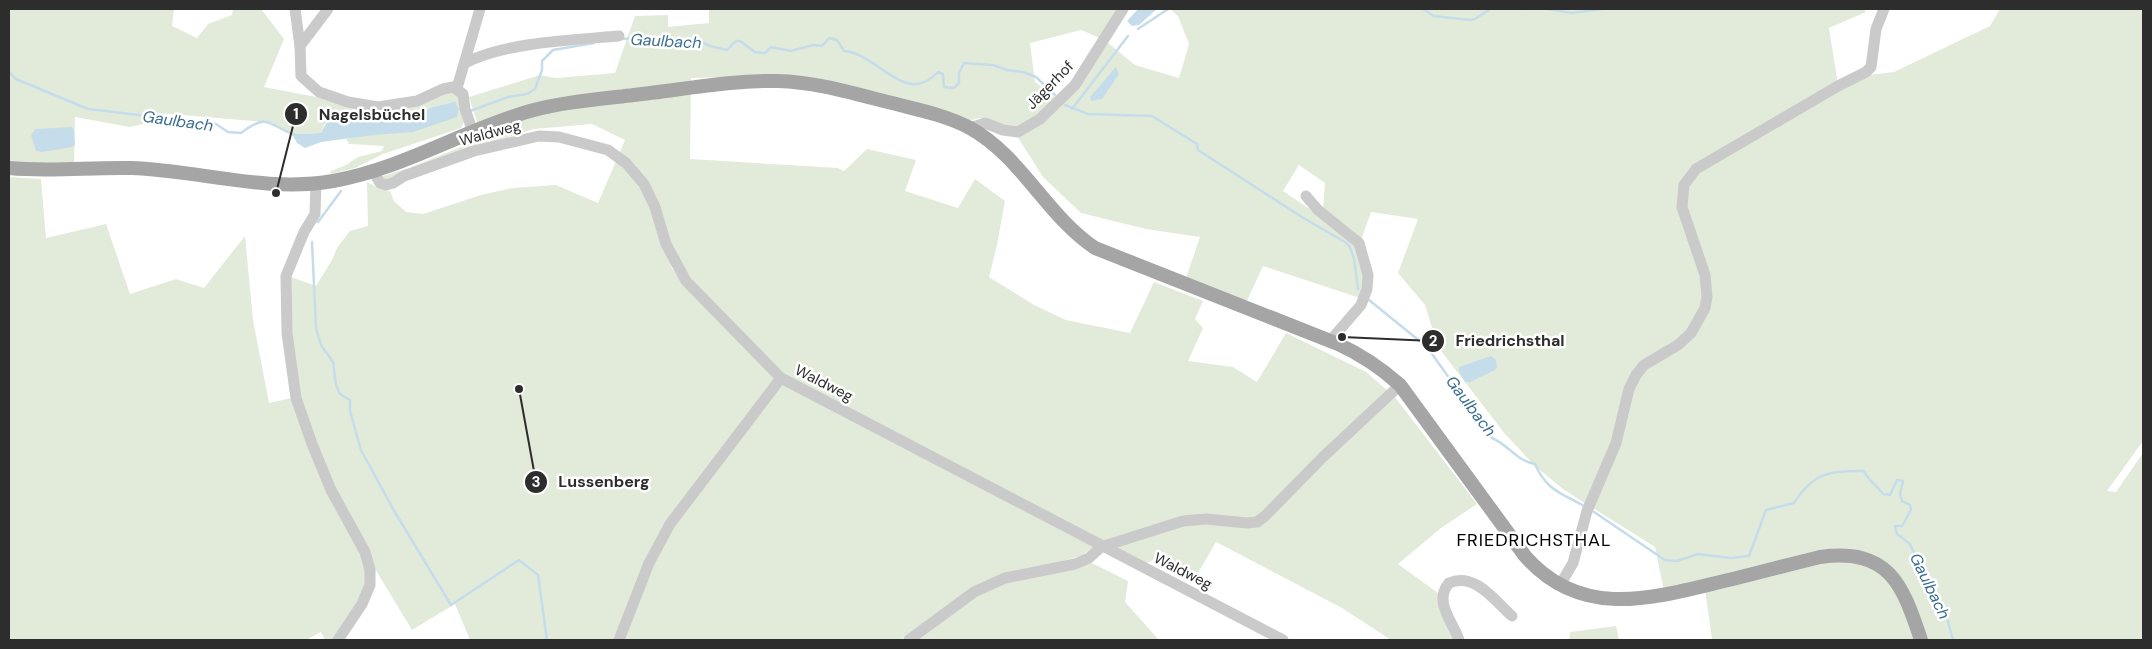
<svg xmlns="http://www.w3.org/2000/svg" width="2152" height="649" viewBox="0 0 2152 649" font-family="'DM Sans',sans-serif">
<style>
.green{fill:#e2ebda}
.water{fill:#c5dceb}
.lines{fill:none;stroke-linecap:round;stroke-linejoin:round}
.stream{stroke:#c5dceb;stroke-width:2.5}
.minor{stroke:#cacaca;stroke-width:11}
.major{stroke:#a5a5a5;stroke-width:14}
.labels{text-anchor:middle;dominant-baseline:central;stroke-width:5;stroke-linejoin:round;paint-order:stroke}
.street-label{font-size:15px;fill:#2d2d2d;stroke:#fff}
.water-label{font-size:16px;font-style:italic;fill:#3a6d8f;stroke:#fff}
.quarter-label{font-size:18px;letter-spacing:1px;fill:#000;stroke:#fff}
.leader{fill:none;stroke:#2d2d2d;stroke-width:2}
.callout-dot{fill:#2d2d2d;stroke:#fff;stroke-width:2}
.mark-label{font-size:15px;text-anchor:middle;font-weight:bold;fill:#fff}
.callout-label{font-size:16px;text-anchor:middle;font-weight:bold;fill:#2d2d2d;stroke:#fff;stroke-width:5;stroke-linejoin:round;paint-order:stroke}
</style>
<rect width="100%" height="100%" fill="#fff"/>
<g class="green">
<path d="M9,9H174L172,26L197,38L208,24L232,15L233,9H261L284,39L264,87L379,109L443,91L459,93L464,122L461,128L383,154L355,168L330,174L331,171L346,165L358,157L382,151L384,146L349,144L346,139L456,117L459,109L455,101L392,122L354,114L332,118L324,125L321,133L292,134L266,122L159,113L157,121L130,127L75,117L74,164L9,163Z"/>
<path d="M709,9H1117L1100,38L1081,30L1030,43L1035,82L1057,99L1025,126L1010,128L988,119L980,118L967,121L941,111L731,77L691,78L690,159L838,168L844,171L867,149L916,160L905,191L958,208L975,179L1005,201L997,245L989,277L1034,305L1066,320L1130,333L1154,282L1203,301L1195,319L1203,328L1188,361L1233,367L1257,382L1286,333L1366,372L1388,391L1254,519L1206,516L1102,544L782,375L693,282L678,259L671,267L682,282L777,379L667,525L617,640H470L455,604L412,630L366,554L370,585L338,640H325L321,632L306,640H9V177L41,179L46,238L106,224L130,294L176,279L204,288L245,236L253,320L269,403L296,397L289,362L291,277L316,286L332,260L337,248L350,231L368,226L367,182L380,189L390,191L394,201L406,212L423,214L481,195L512,188L556,185L598,203L625,140L592,124L534,129L479,146L390,181L380,177L409,168L478,140L477,122L469,97L540,75L556,78L615,73L635,16L668,15V27L709,23Z"/>
<path d="M1170,9H1863L1866,12L1829,28L1838,85L1860,76L1894,72L1990,26L2000,9H2143V441L2107,491L2116,492L2143,453V640H1709L1712,639L1705,590L1664,591L1655,547L1593,508L1615,430L1586,504L1563,489L1536,467L1505,434L1438,347L1425,305L1398,273L1418,219L1371,212L1361,240L1323,210L1325,183L1299,165L1283,191L1317,214L1356,244L1364,270L1360,298L1263,266L1246,303L1185,281L1200,237L1146,229L1081,213L1043,177L1017,136L1030,130L1107,42L1135,65L1179,78L1189,44L1178,16Z"/>
<path d="M783,384L1093,547L1083,555L974,588L901,640H621L671,524Z"/>
<path d="M1394,396L1477,504L1441,528L1398,564L1438,593L1456,640H1391L1342,608L1216,542L1198,573L1160,556L1145,564L1110,547L1183,523L1246,526L1326,459Z"/>
<path d="M1092,563L1128,581L1125,602L1159,640H919L981,592L1023,577Z"/>
<path d="M1616,626L1619,640H1569L1570,632Z"/>
</g>
<g class="water">
<path d="M1138,9H1157L1139,25L1132,26L1127,21Z"/>
<path d="M1116,67L1119,74L1102,99L1091,101L1090,97Z"/>
<path d="M455,101L459,109L457,117L413,132L374,135L321,142L305,148L297,143L292,134L321,133C338,95 369,125 393,122C407,120 420,112 433,107C440,105 448,104 455,101Z"/>
<path d="M72,127L74,130L75,145L72,147L42,152L36,151L31,135L36,129Z"/>
<path d="M1491,356L1496,360L1497,367L1495,370L1470,382H1465L1459,371V367Z"/>
</g>
<g class="lines">
<g class="stream">
<path d="M1423,9L1434,16L1470,20L1475,19L1490,9"/>
<path d="M1524,9H1525"/>
<path d="M1548,9L1571,13L1602,9"/>
<path d="M1138,29L1168,9"/>
<path d="M623,39L632,38L642,41L664,39L674,43L697,40L710,46L727,50L736,41H740L755,52L765,53L771,47L791,51L813,45L822,46L829,38L837,40L844,51C878,53 905,108 938,72L943,74L944,87L954,88L959,83V73L964,63L993,65L1007,70L1023,72L1036,77L1055,95"/>
<path d="M9,72L16,79L88,109L216,124L228,132L241,133C269,112 267,125 295,135"/>
<path d="M1065,105L1088,114L1152,116L1197,144L1198,150L1305,219L1345,242L1350,247L1354,259L1358,289"/>
<path d="M1072,109L1128,36"/>
<path d="M470,111L508,97L527,94L535,89L542,70V61L553,50L594,43"/>
<path d="M318,222L341,191"/>
<path d="M312,242L316,328L321,345L333,362L336,385L340,394L350,400V411L361,450L393,509L451,605L519,560L538,575L547,640"/>
<path d="M1369,300L1427,347L1492,438C1510,446 1515,460 1535,464C1546,490 1561,493 1584,506"/>
<path d="M1591,510L1665,560L1677,561L1698,554L1731,558L1749,556L1766,510L1794,503C1813,473 1830,470 1864,471C1868,481 1877,485 1883,494L1890,495L1897,480L1903,481L1900,494L1902,501L1910,505L1911,510L1902,526H1895L1897,534L1910,544L1925,577L1944,607L1953,640"/>
</g>
<g class="minor">
<path d="M295,9L300,46"/>
<path d="M328,9L300,46L301,76L319,92L348,102L378,107L417,101L443,89L453,87L463,94L465,109L473,132"/>
<path d="M465,63C507,42 572,40 619,36"/>
<path d="M457,88L480,9"/>
<path d="M970,128L985,123L1003,130L1018,132L1040,119L1075,85L1123,9"/>
<path d="M373,171L380,183L386,185L393,183L404,176L474,151L539,136L559,137L608,150L626,163L644,184L655,207L666,244L686,281L781,378L1283,640"/>
<path d="M316,183L315,214L304,232L286,276L287,333L296,398L312,444L331,490L365,552L370,570V585L362,604L338,640"/>
<path d="M1306,196L1318,210L1359,243L1368,275L1367,289L1361,305L1330,341"/>
<path d="M1560,585L1573,563L1587,511L1616,443L1629,389L1636,375L1644,365L1678,345L1691,333L1705,308L1707,297L1705,275L1682,207L1684,185L1696,169L1838,86L1866,72L1871,67L1876,29L1884,9"/>
<path d="M619,640L649,563L670,524L781,378"/>
<path d="M909,640L974,592L1005,578L1075,564L1089,558L1101,547L1183,521L1206,519L1247,523L1257,522L1265,516L1323,457L1400,385"/>
<path d="M1459,640C1453,622 1433,601 1449,583C1475,572 1494,600 1512,616"/>
</g>
<path class="major" d="M9,168C50,172 90,167 131,168C198,170 266,193 333,181C402,169 464,130 530,111C563,102 600,99 634,95C681,90 730,80 778,81C817,82 855,94 892,103C918,110 946,115 970,128C1021,156 1047,216 1095,248L1338,344C1362,355 1381,368 1400,385L1525,556C1580,619 1650,599 1720,582C1754,574 1787,565 1820,557C1889,548 1902,583 1921,640"/>
</g>
<g class="labels">
<g class="street-label">
<text transform="translate(1050 85) rotate(-46)">Jägerhof</text>
<text transform="translate(490 133) rotate(-15)">Waldweg</text>
<text transform="translate(824 383) rotate(27)">Waldweg</text>
<text transform="translate(1183 571) rotate(27)">Waldweg</text>
</g>
<g class="water-label">
<text transform="translate(666 41) rotate(3)">Gaulbach</text>
<text transform="translate(178 121) rotate(8)">Gaulbach</text>
<text transform="translate(1471 406) rotate(53)">Gaulbach</text>
<text transform="translate(1930 586) rotate(64)">Gaulbach</text>
</g>
<g class="quarter-label">
<text x="1534" y="540">FRIEDRICHSTHAL</text>
</g>
</g>
<path class="leader" d="M276 193L296 114M1342 337L1433 341M519 389L536 482"/>
<g class="callout-dot">
<circle cx="276" cy="193" r="5"/>
<circle cx="1342" cy="337" r="5"/>
<circle cx="519" cy="389" r="5"/>
<circle cx="296" cy="114" r="12"/>
<circle cx="1433" cy="341" r="12"/>
<circle cx="536" cy="482" r="12"/>
</g>
<g class="mark-label">
<text x="296" y="119">1</text>
<text x="1433" y="346">2</text>
<text x="536" y="487">3</text>
</g>
<g class="callout-label">
<text x="372" y="120">Nagelsbüchel</text>
<text x="1510" y="346">Friedrichsthal</text>
<text x="604" y="487">Lussenberg</text>
</g>
<rect width="2152" height="649" fill="none" stroke="#2d2d2d" stroke-width="20"/>
</svg>
